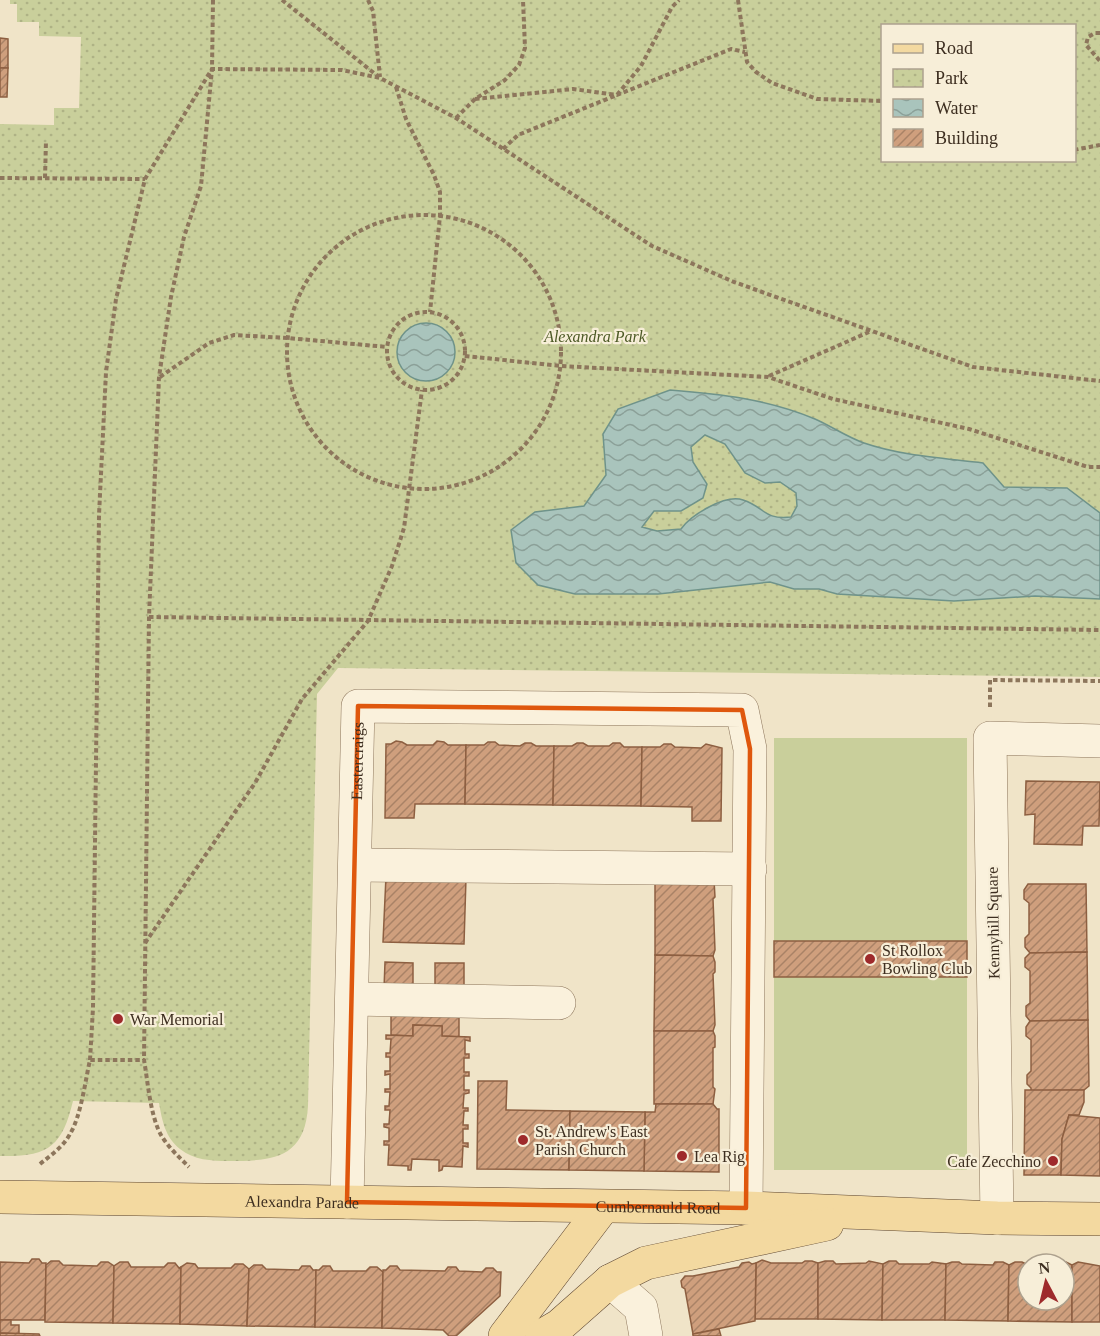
<svg xmlns="http://www.w3.org/2000/svg" width="1100" height="1336" viewBox="0 0 1100 1336" font-family="'Times New Roman',serif">
<style>
.park{fill:url(#park-dots);fill-rule:evenodd}
.pitch{fill:#c9cf9b}
.water{fill:url(#water-waves);stroke:#6f938a;stroke-width:1.5;fill-rule:evenodd}
.building{fill:url(#building-hatch);stroke:#8d5f41;stroke-width:1.5}
.lines{fill:none;stroke-linecap:round;stroke-linejoin:round}
.minor-casing{stroke:#8d765c;stroke-width:34}
.major-casing{stroke:#5b4430;stroke-width:34}
.path{stroke:#8d765c;stroke-width:4;stroke-dasharray:4.5 3;stroke-linecap:butt}
.minor{stroke:#faf1dc;stroke-width:33}
.major{stroke:#f3d9a0;stroke-width:33}
.marked{fill:none;stroke:#df570d;stroke-width:4.5;stroke-linejoin:round}
.poi-dot{fill:#9e2a2b;stroke:#f7eed8;stroke-width:2}
.labels{text-anchor:middle;dominant-baseline:central;stroke-width:4.5;stroke-linejoin:round;paint-order:stroke}
.park-label{font-size:16px;font-style:italic;fill:#4d5a26;stroke:#f7eed8}
.street-label{font-size:16px;fill:#3d2e20;stroke:#f7eed8}
.poi-label{font-size:16px;fill:#3d2e20;stroke:#f7eed8;text-anchor:start}
</style>
<defs>
<pattern id="park-dots" width="8" height="8" patternUnits="userSpaceOnUse" patternTransform="scale(1.5)"><rect width="8" height="8" fill="#c9cf9b"/><path d="M2 2h.1M6 6h.1" fill="none" stroke="#aeb285" stroke-width="1.8" stroke-linecap="round"/></pattern>
<pattern id="water-waves" width="16" height="10" patternUnits="userSpaceOnUse" patternTransform="scale(1.5)"><rect width="16" height="10" fill="#a9c4bc"/><path d="M0 5q4-4 8 0t8 0" fill="none" stroke="#8ba098"/></pattern>
<pattern id="building-hatch" width="6" height="6" patternUnits="userSpaceOnUse" patternTransform="scale(1.5)"><rect width="6" height="6" fill="#cf9f7d"/><path d="M-1 1l2-2M0 6l6-6M5 7l2-2" fill="none" stroke="#a98266"/></pattern>
</defs>
<rect width="100%" height="100%" fill="#f0e4c8"/>
<path class="park" d="M10,0H1100V677L338,668L317,694L308,1106C305,1159 272,1161 229,1161C211,1161 194,1160 180,1149C165,1137 162,1120 159,1103L73,1101C62,1147 48,1157 0,1156V124L54,125V108H79L81,37L39,36V22H17V4H10ZM882,26H1074V160H882Z"/>
<rect class="pitch" x="774" y="738" width="193" height="432"/>
<g class="water">
<circle cx="426" cy="352" r="29"/>
<path d="M670,390C720,394 768,399 815,419C831,426 847,437 864,443C902,456 943,458 983,463L1004,487L1067,488L1100,513V599L1035,596L954,601L837,594L819,589H794L770,582L658,594H575L538,585L516,563L511,530L535,512L584,506L606,475L603,434L618,409ZM705,435L725,444L745,473L765,483L780,482L796,493L797,506L791,517C763,520 765,507 743,500C725,494 691,515 681,529L657,531L642,527L654,511H681L703,498L707,484L693,462L691,447Z"/>
</g>
<g class="building">
<path d="M0,38L8,39V68H0Z"/>
<path d="M0,68H8L7,97H0Z"/>
<path d="M396,741L402,742L407,745H433L437,741L444,742L448,745H466L465,804H415L414,818H385L386,744H391Z"/>
<path d="M488,742H495L499,745L520,746L525,743H531L536,746H554L553,805L465,804L466,745H484Z"/>
<path d="M577,743H583L588,746H609L613,743H620L624,747H642L641,806L553,805L554,746H572Z"/>
<path d="M664,744H671L675,747L701,748L706,744L722,748L721,821H692V807L641,806L642,747H660Z"/>
<path d="M1026,781L1100,782L1099,826H1083L1082,845L1034,844L1035,814L1025,815Z"/>
<path d="M386,876L466,878L464,944L383,942Z"/>
<path d="M655,879L714,880L715,897L713,899L715,950L713,956L655,955Z"/>
<path d="M1028,884H1086L1087,952L1030,953L1025,947V938L1029,934V903L1024,899V890Z"/>
<rect x="774" y="941" width="193" height="36"/>
<path d="M1087,952L1088,1020L1030,1021L1026,1016V1006L1030,1003V971L1025,967V958L1030,953Z"/>
<path d="M655,955L713,956L715,962V972L713,974L715,1025L713,1031H654Z"/>
<path d="M385,962L413,963V989H384Z"/>
<rect x="435" y="963" width="29" height="27"/>
<path d="M391,1010L459,1012V1037L442,1036V1026L413,1025V1036L391,1035Z"/>
<path d="M1088,1020L1089,1086L1084,1090L1031,1091V1088L1027,1084V1075L1031,1071V1040L1026,1036V1027L1030,1021Z"/>
<path d="M413,1025L442,1026V1036L470,1037V1041L465,1040V1054H469V1058H464V1072H469V1076H464V1090H469V1093L464,1094L463,1108H468V1111H464L463,1125H468V1129H463V1143H468V1147L463,1146L462,1167L443,1166L442,1170L439,1171V1160L412,1159L411,1170H408V1166L388,1165L389,1145H384V1141H389V1128L384,1127V1124H389L390,1110H385V1106H389L390,1092H385V1089H390V1074L385,1075V1071H390V1057H386V1053H390L391,1039H386V1035L413,1036Z"/>
<path d="M654,1031H713L715,1036V1047L713,1048V1087L715,1089L713,1104H654Z"/>
<path d="M478,1081H507L506,1110L570,1111L569,1170L477,1169Z"/>
<path d="M1025,1090H1084V1102L1079,1115H1069L1062,1139L1061,1175H1024Z"/>
<path d="M656,1104H713L717,1109H719V1172L644,1171L645,1112H655Z"/>
<path d="M570,1111L645,1112L644,1171L569,1170Z"/>
<path d="M1069,1115L1100,1118V1176L1061,1175L1062,1139Z"/>
<path d="M32,1259H39L42,1263H46L45,1320H0V1262L29,1263Z"/>
<path d="M762,1260L771,1263H802L805,1261H812L818,1263V1319H755L756,1263Z"/>
<path d="M51,1261H59L63,1265L97,1266L101,1262H108L114,1266L113,1323L45,1322L46,1265Z"/>
<path d="M825,1261H833L836,1264L866,1263L869,1261L883,1264L882,1320L818,1319V1263Z"/>
<path d="M889,1261H896L899,1264H929L932,1262L946,1264L945,1320H882L883,1264Z"/>
<path d="M120,1262H128L131,1267H164L168,1263H175L179,1268L181,1267L180,1324L113,1323L114,1266Z"/>
<path d="M749,1262L752,1264L756,1263L755,1321L693,1334L685,1289L682,1287L681,1281L685,1276H693L739,1267L742,1263Z"/>
<path d="M952,1262H959L962,1264L993,1265L995,1262H1003L1009,1265L1008,1321L945,1320L946,1264Z"/>
<path d="M1015,1262H1022L1028,1265V1300H1064V1264H1057L1066,1262L1072,1265V1322L1008,1321L1009,1265Z"/>
<path d="M1078,1262L1100,1266V1322H1072V1265Z"/>
<path d="M187,1263L195,1264L198,1268H231L235,1264H243L249,1269L247,1326L180,1324L181,1267Z"/>
<path d="M254,1265H262L266,1269L299,1270L302,1266H310L313,1270H316L315,1327L247,1326L249,1269Z"/>
<path d="M323,1266H330L333,1271H366L370,1267H377L383,1272L382,1328L315,1327L316,1270H319Z"/>
<path d="M390,1266H397L400,1270L445,1271L448,1267H456L459,1271L482,1272L486,1268H493L497,1272H501L500,1296L456,1336H449L443,1330L382,1328L383,1270H386Z"/>
<path d="M0,1320H11V1325H19V1334L0,1333Z"/>
<path d="M719,1329L721,1336H693V1334Z"/>
<path d="M0,1333L39,1334L40,1336H0Z"/>
</g>
<g class="lines">
<defs>
<g id="minor">
<path d="M355,865L750,869"/>
<path d="M352,999L559,1003"/>
<path id="s1" d="M347,1202L358,706L742,710L750,749L746,1208"/>
<path d="M997,1218L990,738L1100,741"/>
<path d="M610,1281L641,1308L646,1336"/>
</g>
<g id="major">
<path id="s2" d="M0,1197L746,1208L997,1218L1100,1219"/>
<path d="M505,1336L603,1207"/>
<path d="M542,1336L559,1326L610,1281L646,1263L827,1224"/>
</g>
</defs>
<use href="#minor" class="minor-casing"/>
<use href="#major" class="major-casing"/>
<g class="path">
<path d="M213,0L212,69L342,70L380,78L456,118L652,246L734,282L973,367L1100,381"/>
<path d="M282,0L379,77"/>
<path d="M368,0L373,11L380,77"/>
<path d="M738,0L747,62L756,72L772,83L817,99L882,101"/>
<path d="M1100,33H1095L1088,37L1086,45L1100,61"/>
<path d="M396,87L406,119L434,175L440,192V216L430,312"/>
<path d="M475,99L573,89L617,95L731,49L745,52"/>
<path d="M456,118L475,99L505,80L519,65L525,48L523,0"/>
<path d="M503,149L518,135L617,95L641,66L672,7L679,0"/>
<path d="M1074,150L1100,145"/>
<path d="M0,178L145,179"/>
<path d="M45,178L46,141"/>
<circle cx="424" cy="352" r="137"/>
<circle cx="426" cy="351" r="39"/>
<path d="M465,356L561,366L768,377L833,399L969,429L1088,467H1100"/>
<path d="M769,376L869,332"/>
<path d="M160,377L209,343L234,335L288,338L387,347"/>
<path d="M149,617L1100,630"/>
<path d="M990,707V680L1100,681"/>
<path d="M145,943L255,783L302,699L368,621L392,566L404,528L422,390"/>
<path d="M90,1060L93,1008L99,515L106,372L116,299L145,179L212,69L201,186L184,237L171,297L159,377L149,617L144,1060"/>
<path d="M40,1164C51,1155 63,1147 70,1134C81,1116 85,1082 90,1060H144C148,1082 150,1115 161,1135C168,1147 179,1157 189,1167"/>
</g>
<use href="#minor" class="minor"/>
<use href="#major" class="major"/>
</g>
<path class="marked" d="M358,706L742,710L750,749L746,1208L347,1202Z"/>
<g class="poi-dot">
<circle cx="870" cy="959" r="6"/>
<circle cx="118" cy="1019" r="6"/>
<circle cx="523" cy="1140" r="6"/>
<circle cx="682" cy="1156" r="6"/>
<circle cx="1053" cy="1161" r="6"/>
</g>
<g class="labels">
<g class="park-label">
<text x="595" y="336">Alexandra Park</text>
</g>
<g class="street-label">
<text stroke="none"><textPath href="#s1" startOffset="441">Eastercraigs</textPath></text>
<text transform="translate(993 923) rotate(-91)">Kennyhill Square</text>
<text stroke="none"><textPath href="#s2" startOffset="302">Alexandra Parade</textPath></text>
<text stroke="none"><textPath href="#s2" startOffset="658">Cumbernauld Road</textPath></text>
</g>
<g class="poi-label">
<text x="882" y="950">St Rollox<tspan x="882" dy="18">Bowling Club</tspan></text>
<text x="130" y="1019">War Memorial</text>
<text x="535" y="1131">St. Andrew's East<tspan x="535" dy="18">Parish Church</tspan></text>
<text x="694" y="1156">Lea Rig</text>
<text x="1041" y="1161" text-anchor="end">Cafe Zecchino</text>
</g>
</g>
<rect x="881" y="24" width="195" height="138" fill="#f7eed8" stroke="#ada18e" stroke-width="1.5"/>
<rect x="893" y="44" width="30" height="9" fill="#f3d9a0" stroke="#ada18e" stroke-width="1.5"/>
<text x="935" y="54" font-size="18" fill="#3d2e20">Road</text>
<rect x="893" y="69" width="30" height="18" fill="url(#park-dots)" stroke="#ada18e" stroke-width="1.5"/>
<text x="935" y="84" font-size="18" fill="#3d2e20">Park</text>
<rect x="893" y="99" width="30" height="18" fill="url(#water-waves)" stroke="#ada18e" stroke-width="1.5"/>
<text x="935" y="114" font-size="18" fill="#3d2e20">Water</text>
<rect x="893" y="129" width="30" height="18" fill="url(#building-hatch)" stroke="#ada18e" stroke-width="1.5"/>
<text x="935" y="144" font-size="18" fill="#3d2e20">Building</text>
<g transform="translate(1046 1282) rotate(353)"><circle r="28" fill="#f7eed8" stroke="#ada18e" stroke-width="1.5"/>
<path d="M0-4.5L10 22L0 15L-10 22Z" fill="#9e2a2b"/>
<text y="-9" font-size="16" font-weight="bold" text-anchor="middle" fill="#3d2e20">N</text>
</g>
</svg>
